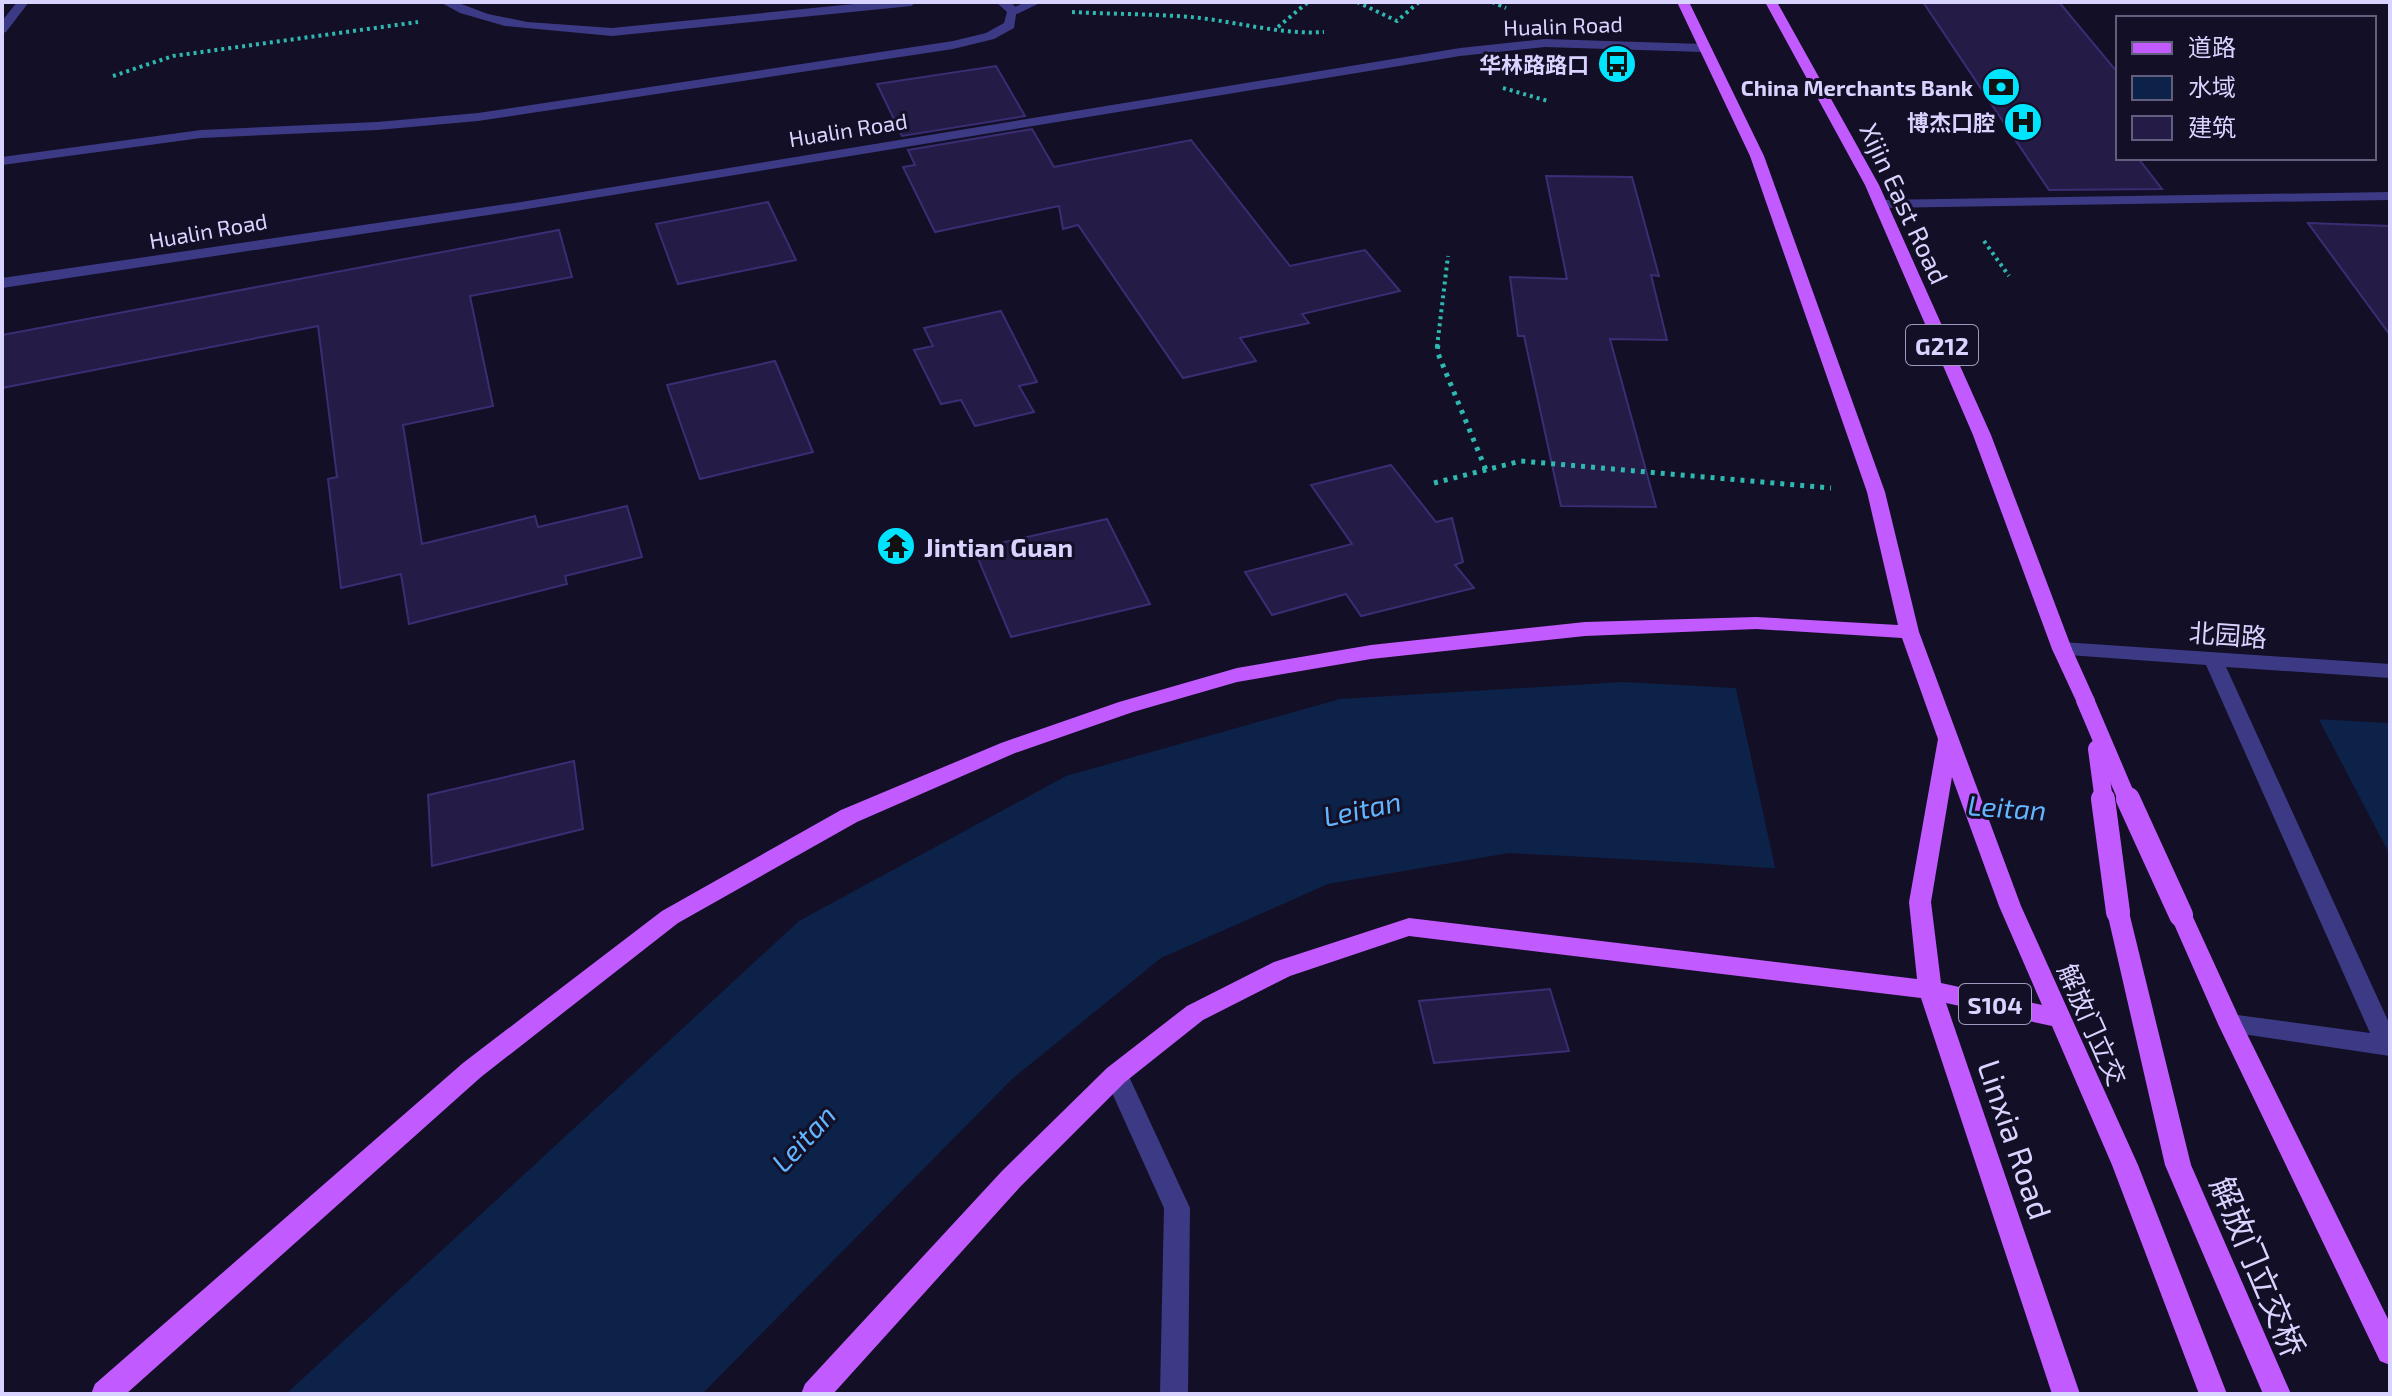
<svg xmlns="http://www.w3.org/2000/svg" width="2392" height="1396" viewBox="0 0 2392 1396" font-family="'Exo 2','Noto Sans SC',sans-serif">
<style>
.water{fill:#0c2248}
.pier{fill:#130f26}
.building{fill:#241b47;stroke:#3b2d73;stroke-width:2}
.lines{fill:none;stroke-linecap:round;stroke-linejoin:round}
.path-far1{stroke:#2fb8b0;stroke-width:4;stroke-dasharray:3 4;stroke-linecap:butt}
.path{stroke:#2fb8b0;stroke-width:5;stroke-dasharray:4 6;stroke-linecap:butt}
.service{fill:#3d3a85;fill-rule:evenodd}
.minor{fill:#3d3a85;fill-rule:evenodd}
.tertiary{fill:#3d3a85;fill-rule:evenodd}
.primary{fill:#c25bff;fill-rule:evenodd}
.primary-bridge-far1{stroke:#c25bff;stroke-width:18}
.primary-bridge{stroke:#c25bff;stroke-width:24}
.labels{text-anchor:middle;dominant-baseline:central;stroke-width:6;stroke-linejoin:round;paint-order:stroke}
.far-street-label{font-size:22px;fill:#d9d4ff;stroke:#130f26}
.far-poi-label{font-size:22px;font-weight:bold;fill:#d9d4ff;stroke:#130f26;text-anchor:end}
.shield{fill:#130f26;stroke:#9e99be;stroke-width:2}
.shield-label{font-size:24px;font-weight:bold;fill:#d9d4ff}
.street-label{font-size:26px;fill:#d9d4ff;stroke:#130f26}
.poi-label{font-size:26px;font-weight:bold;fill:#d9d4ff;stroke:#130f26;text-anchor:start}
.water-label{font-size:28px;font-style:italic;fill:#62b6ff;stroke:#130f26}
.near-street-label{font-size:32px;fill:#d9d4ff;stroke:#130f26}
</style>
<rect width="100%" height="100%" fill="#130f26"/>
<path class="water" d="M1623,682L2390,723V912L1698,863L1509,853L1328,884L1161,958L1012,1079L702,1394H286L799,921L1066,776L1340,699Z"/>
<path class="pier" d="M1735,684L2316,714L2390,855V916L1776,872Z"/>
<g class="building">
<path d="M1923,2H2059L2118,73V158H2138L2162,189L2049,190Z"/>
<path d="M996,66L1025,116L902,136L877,84Z"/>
<path d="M1032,129L1054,167L1191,140L1290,266L1365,250L1400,291L1302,314L1309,323L1240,338L1256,361L1183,378L1078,225L1063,229L1059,206L935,232L903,167L915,165L908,150Z"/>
<path d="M1546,176L1632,177L1659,276L1651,275L1667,340L1610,339L1656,507L1561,506L1524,336H1518L1510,277L1567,279Z"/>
<path d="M768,202L796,260L678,284L656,224Z"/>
<path d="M2308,223L2390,226V335Z"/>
<path d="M559,230L572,277L470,296L493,406L403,425L422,544L535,516L538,527L627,506L642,557L565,576L567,584L409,624L401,574L341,588L328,479L337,477L318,326L2,388V335Z"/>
<path d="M1001,311L1037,382L1019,386L1034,412L975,426L961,400L941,404L914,350L933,346L924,328Z"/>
<path d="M775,361L813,452L700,479L667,385Z"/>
<path d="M1391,465L1436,522L1452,518L1463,562L1455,565L1474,588L1361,616L1346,594L1272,615L1245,572L1352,544L1311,485Z"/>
<path d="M1107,519L1150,604L1011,637L974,549Z"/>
<path d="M574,761L583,829L432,866L428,795Z"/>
<path d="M1550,989L1569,1051L1434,1063L1419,1001Z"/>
</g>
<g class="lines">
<g class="path-far1">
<path d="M1357,2L1397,21L1419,2"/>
<path d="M1492,2L1506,8"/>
<path d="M1072,12C1111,14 1151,14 1190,17C1235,21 1280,35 1324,32"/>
<path d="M1278,27L1308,2"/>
<path d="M113,76L173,56L418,22"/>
<path d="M1503,88L1548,101"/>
<path d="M1984,241L2009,276"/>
<path d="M1437,347L1448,256"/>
</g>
<g class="path">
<path d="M1438,345L1437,351L1486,470"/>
<path d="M1434,483L1521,461L1831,488"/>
</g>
<g class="service">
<path d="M1025,2H1042L1017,14L1007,11Z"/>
<path d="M2390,192V200L1880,208L1873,204L1880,200Z"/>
<path d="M1116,1065L1125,1068L1190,1208L1188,1394H1160L1164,1208L1104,1075L1107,1068Z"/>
</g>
<g class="minor">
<path d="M17,2H29L6,32L2,33V21Z"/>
<path d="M2062,642L2390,664V678L2226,667L2390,1025V1056L2222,1031L2218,1024L2222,1017L2230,1014L2370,1033L2206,665L2055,654L2052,649Z"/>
</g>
<g class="tertiary">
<path d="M440,2H456L488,14L527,22L612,28L874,2H917L911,6L612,36L505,26L460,13Z"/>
<path d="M996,2H1010L1017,8L1014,28L994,39L953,49L478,121L377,130L201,138L2,165V157L201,130L377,122L478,113L953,41L986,33L1004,23L1007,12Z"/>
<path d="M1545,39L1703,44L1709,48L1703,52L1545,47L1460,56L521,210L2,288V278L521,202L1460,48Z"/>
</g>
<g class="primary">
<path d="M1677,2H1689L1764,156L1885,492L1919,632L2021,906L2138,1165L2227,1394H2199L2112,1165L2052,1026L1946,1003L2080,1394H2052L1921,998L1409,936L1290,976L1203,1020L1125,1082L1020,1187L833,1394H801L805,1384L1002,1171L1107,1068L1187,1006L1274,962L1409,918L1917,979L1909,902L1938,739L1902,638L1756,629L1585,636L1371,659L1237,682L1133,712L1015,753L857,822L678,923L481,1077L126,1394H91L95,1384L463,1063L662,911L841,810L1001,743L1119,702L1237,668L1371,645L1585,622L1756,617L1898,625L1867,492L1750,156ZM1952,777L1999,906L2042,1005L1941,983L1931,902Z"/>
<path d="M1765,2H1777L1879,185L1991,435L2072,649L2095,700L2092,705H2078L2052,649L1973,435L1865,185Z"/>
<path d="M2118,903L2126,906L2129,912L2191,1165L2291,1394H2263L2165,1165L2107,912L2110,906Z"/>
<path d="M2181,906L2189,909L2192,915L2242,1024L2390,1323V1365L2380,1361L2218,1024L2170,915L2173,909Z"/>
</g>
<g class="primary-bridge-far1">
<path d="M2085,700L2128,801"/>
<path d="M2097,749L2104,801"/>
</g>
<g class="primary-bridge">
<path d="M2103,799L2118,912"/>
<path d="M2128,799L2181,915"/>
</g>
</g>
<defs>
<symbol id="bus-disc" viewBox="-11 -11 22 22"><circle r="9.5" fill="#00e5ff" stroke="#130f26"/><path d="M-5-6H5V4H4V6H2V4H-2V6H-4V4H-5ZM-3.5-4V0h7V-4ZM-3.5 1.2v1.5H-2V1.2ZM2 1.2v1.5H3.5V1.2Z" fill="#111"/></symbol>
<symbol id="bank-disc" viewBox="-11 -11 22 22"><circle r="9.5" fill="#00e5ff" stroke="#130f26"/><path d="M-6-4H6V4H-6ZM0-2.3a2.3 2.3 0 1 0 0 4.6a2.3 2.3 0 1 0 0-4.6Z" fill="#111"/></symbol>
<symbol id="hospital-disc" viewBox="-11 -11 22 22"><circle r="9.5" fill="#00e5ff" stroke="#130f26"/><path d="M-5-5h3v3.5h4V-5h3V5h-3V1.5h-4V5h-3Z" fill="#111"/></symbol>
<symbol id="temple-disc" viewBox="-11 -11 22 22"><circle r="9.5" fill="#00e5ff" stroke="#130f26"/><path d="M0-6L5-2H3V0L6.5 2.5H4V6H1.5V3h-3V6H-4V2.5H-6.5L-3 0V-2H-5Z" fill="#111"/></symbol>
</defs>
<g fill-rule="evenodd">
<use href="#bus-disc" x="1595" y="42" width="44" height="44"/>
<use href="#bank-disc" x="1979" y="65" width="44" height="44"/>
<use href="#hospital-disc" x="2001" y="100" width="44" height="44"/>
<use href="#temple-disc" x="874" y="524" width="44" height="44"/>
</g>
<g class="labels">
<g class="far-street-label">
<text transform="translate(1563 25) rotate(-2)">Hualin Road</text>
<text transform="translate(848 129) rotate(-9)">Hualin Road</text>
<text transform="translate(208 230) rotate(-10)">Hualin Road</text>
</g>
<g class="far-poi-label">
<text x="1589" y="64">华林路路口</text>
<text x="1973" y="87">China Merchants Bank</text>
<text x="1995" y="122">博杰口腔</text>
</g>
<g class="shield">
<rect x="1906" y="325" width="72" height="40" rx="6"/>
<rect x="1959" y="984" width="72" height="40" rx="6"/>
</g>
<g class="shield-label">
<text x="1942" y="345">G212</text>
<text x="1995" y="1004">S104</text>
</g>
<g class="street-label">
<text transform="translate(1905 203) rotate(65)">Xijin East Road</text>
<text transform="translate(2228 634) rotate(4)">北园路</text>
<text transform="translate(2093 1024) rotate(66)">解放门立交</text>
</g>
<g class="poi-label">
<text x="924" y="546">Jintian Guan</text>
</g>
<g class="water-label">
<text transform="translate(2007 807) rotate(4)">Leitan</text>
<text transform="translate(1362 808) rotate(-12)">Leitan</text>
<text transform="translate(803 1138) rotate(-47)">Leitan</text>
</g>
<g class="near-street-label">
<text transform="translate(2016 1139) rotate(71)">Linxia Road</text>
<text transform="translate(2259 1266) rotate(67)">解放门立交桥</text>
</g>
</g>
<rect width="2392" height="1396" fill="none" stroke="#d9d4ff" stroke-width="8"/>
<rect x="2116" y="16" width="260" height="144" fill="#130f26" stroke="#625e7d" stroke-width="2"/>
<rect x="2132" y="42" width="40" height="12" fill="#c25bff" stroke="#625e7d" stroke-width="2"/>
<text x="2188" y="56" font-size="24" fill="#d9d4ff">道路</text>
<rect x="2132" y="76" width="40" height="24" fill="#0c2248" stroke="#625e7d" stroke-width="2"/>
<text x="2188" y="96" font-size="24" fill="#d9d4ff">水域</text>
<rect x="2132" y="116" width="40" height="24" fill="#241b47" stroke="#625e7d" stroke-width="2"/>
<text x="2188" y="136" font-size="24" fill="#d9d4ff">建筑</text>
</svg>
